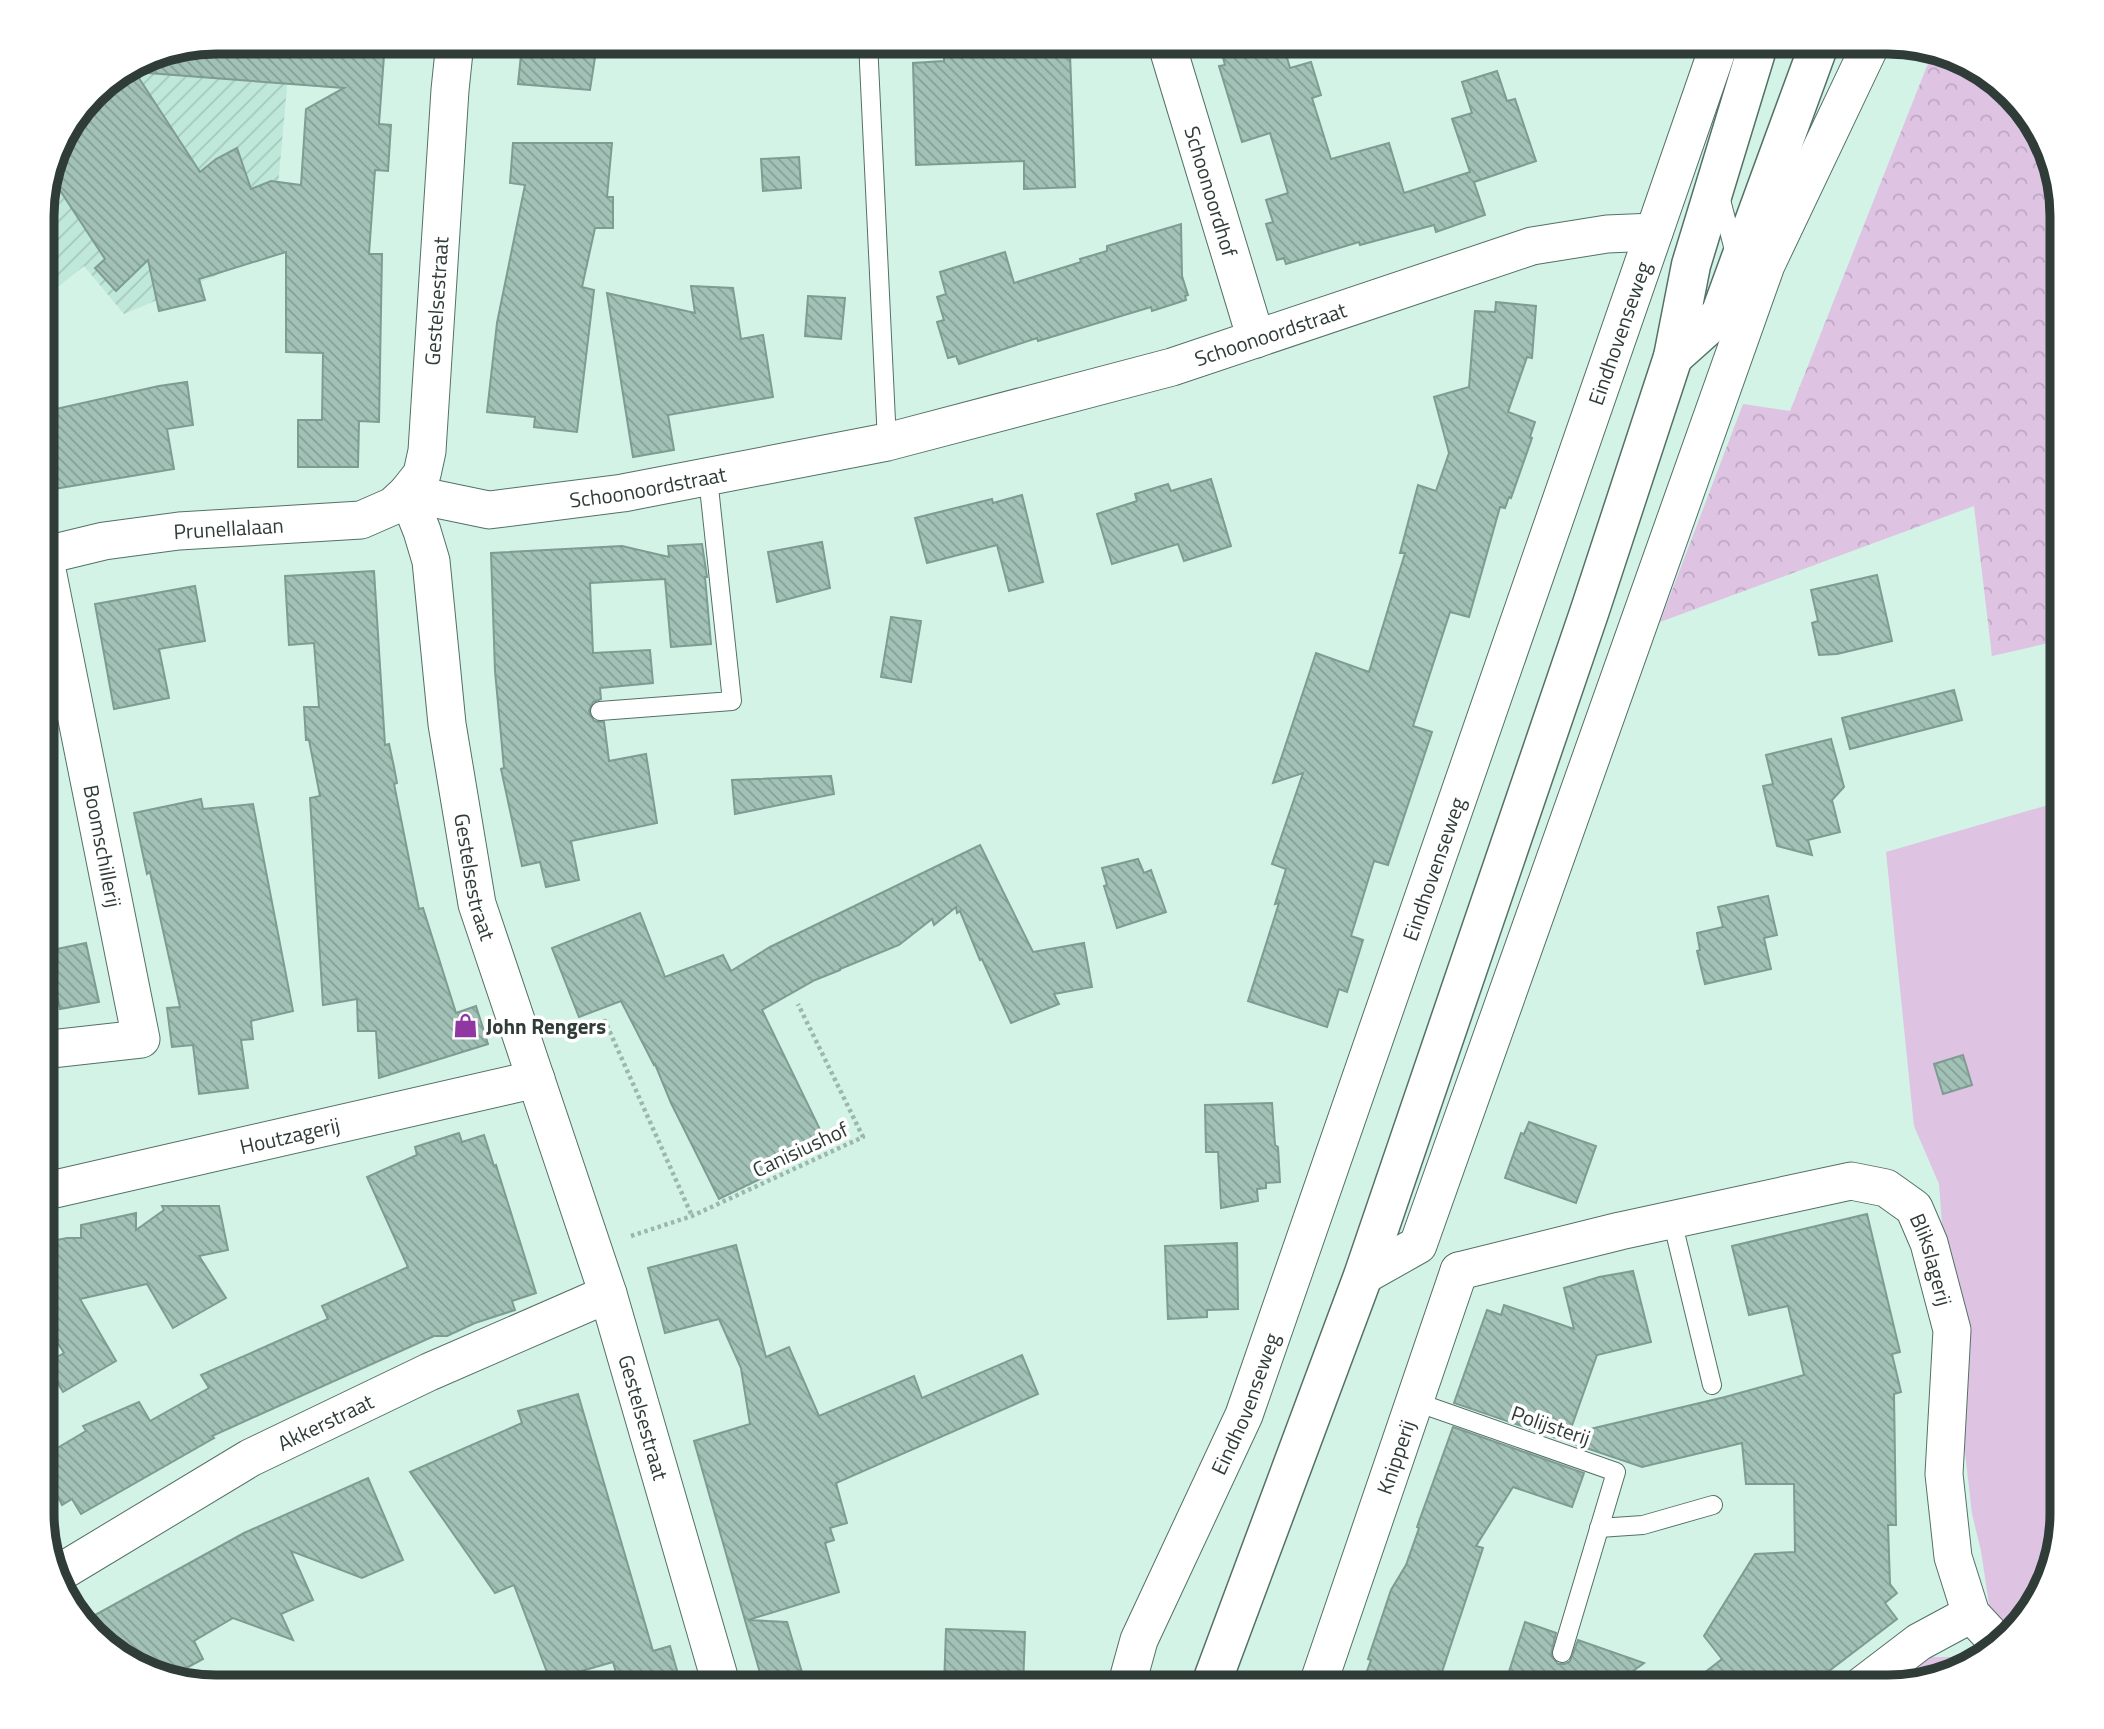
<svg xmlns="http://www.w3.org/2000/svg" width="2104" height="1729" viewBox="0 0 2104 1729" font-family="'Titillium Web',sans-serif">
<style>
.industrial{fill:url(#industrial-furrows)}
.green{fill:#dec3e3}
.forest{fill:url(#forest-crowns)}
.building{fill:url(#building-back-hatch);stroke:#7e9c92;stroke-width:2;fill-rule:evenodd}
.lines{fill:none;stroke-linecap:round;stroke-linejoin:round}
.lane-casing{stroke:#547067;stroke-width:20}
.street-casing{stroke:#547067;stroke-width:39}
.secondary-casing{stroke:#547067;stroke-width:41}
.path{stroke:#9db7ad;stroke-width:4.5;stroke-dasharray:3.5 3.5;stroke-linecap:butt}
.lane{stroke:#fff;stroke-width:18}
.street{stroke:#fff;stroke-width:37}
.secondary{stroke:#fff;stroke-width:38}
.labels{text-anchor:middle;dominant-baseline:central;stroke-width:7;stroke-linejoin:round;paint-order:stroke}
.street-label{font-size:21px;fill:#303c38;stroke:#fff}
.poi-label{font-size:21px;font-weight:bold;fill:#303c38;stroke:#fff;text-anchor:start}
.rim{fill:none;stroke:#303c38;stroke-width:9}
</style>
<defs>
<pattern id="industrial-furrows" width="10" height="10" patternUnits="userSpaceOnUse" patternTransform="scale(1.75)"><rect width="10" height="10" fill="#c0e8da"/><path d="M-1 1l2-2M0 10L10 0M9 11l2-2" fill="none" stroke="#a5c8bc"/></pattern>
<pattern id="forest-crowns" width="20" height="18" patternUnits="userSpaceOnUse" patternTransform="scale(1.75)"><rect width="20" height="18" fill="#dec3e3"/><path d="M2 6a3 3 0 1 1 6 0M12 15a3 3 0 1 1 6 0" fill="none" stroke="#bfa8c4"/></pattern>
<pattern id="building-back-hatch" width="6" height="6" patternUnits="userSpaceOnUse" patternTransform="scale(1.75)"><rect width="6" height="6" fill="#a3c2b7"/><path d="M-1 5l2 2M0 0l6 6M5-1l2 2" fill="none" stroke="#859f96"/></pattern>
</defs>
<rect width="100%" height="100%" fill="#d3f3e7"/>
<path class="industrial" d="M291,42L272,252L124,314L84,266L42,300V205L60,140L101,86L150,55Z"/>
<g class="green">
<path d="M2062,801V1513L2049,1579L2018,1628L2012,1633L1991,1618L1981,1551L1972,1514L1948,1303L1939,1184L1914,1126L1886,852Z"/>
<path d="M1926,1657H1973L1975,1659L1955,1674L1888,1687Z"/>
</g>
<path class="forest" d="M1933,51L1954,55L2003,86L2049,149L2062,216V640L1992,656L1974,506L1660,622L1743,404L1790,411Z"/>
<g class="building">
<path d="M216,42H385L379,124L391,125L388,171L375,170L369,254H382L379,422L359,421L358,467H298V420H322L323,353L286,352V252L199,279L205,300L159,311L148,260L116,291L95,268L105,259L50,175L60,140L101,86L150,55ZM135,72L226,79L344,88L306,109L301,185L271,181L251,189L237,148L216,159L200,172Z"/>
<path d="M944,42H1062L1063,54H1070L1075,187L1024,189V161L916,165L913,63L944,61Z"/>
<path d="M1258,43L1261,54L1284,47L1290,68L1311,62L1321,95L1312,98L1331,159L1389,143L1404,193L1470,172L1452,119L1472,113L1462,82L1497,71L1507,101L1515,99L1536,161L1474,182L1485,215L1436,232L1434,225L1360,245L1359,242L1286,264L1284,258L1277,260L1266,224L1273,222L1266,200L1288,193L1270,133L1242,142L1219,66L1225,65L1222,54Z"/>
<path d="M522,45L596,51L590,90L518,84Z"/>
<path d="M513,143H612L607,197H613V228H595L582,287L594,290L577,432L534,427L535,417L487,412L497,323L525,185L510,183Z"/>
<path d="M799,157L801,188L763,191L761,159Z"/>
<path d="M1181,224L1182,276L1188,295L1185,296L1186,300L1152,311L1151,307L1038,341L1037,338L959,364L956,356L948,358L937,322L944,320L937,297L946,294L940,272L1005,252L1014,283L1081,262L1080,259L1107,251V246Z"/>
<path d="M691,286L733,288L741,339L763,335L773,397L668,415L674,450L633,457L607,293L695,313Z"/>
<path d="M808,296L845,298L841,339L805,336Z"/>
<path d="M1496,302L1536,306L1532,358L1527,357L1508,412L1535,422L1530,437L1532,438L1511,498L1509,497L1505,508L1500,507L1469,617L1450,612L1413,726L1432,732L1388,865L1374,861L1351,936L1363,940L1347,992L1339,989L1327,1027L1248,1001L1279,903L1275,904L1286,869L1272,864L1303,773L1273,783L1316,653L1369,672L1405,553H1400L1418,485L1436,491L1449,453L1434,397L1469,387L1475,311L1495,312Z"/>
<path d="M187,382L193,425L167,429L174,469L42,491V412L159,386Z"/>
<path d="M1211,479L1231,546L1184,561L1178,544L1112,564L1097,514L1137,501L1135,494L1168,484L1171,491Z"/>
<path d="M1022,495L1043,582L1009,591L997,545L927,563L915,518L992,499L993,503Z"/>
<path d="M822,542L830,588L777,602L768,552Z"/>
<path d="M702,544L707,577H705L711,644L671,647L665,579L590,583L593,653L650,650L653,683L600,688L601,699L593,702L589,711L594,721L604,722L609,761L646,754L657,823L571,841L579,880L546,887L540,862L522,866L501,769L504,768L495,671L491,553L622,546L669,557L668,546Z"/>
<path d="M374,571L385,745L389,744L394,767L397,783L394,784L419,909L423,908L456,1013L476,1006L488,1044L379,1078L376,1031H358L357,999L323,1005L310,798L320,796L309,740H306L304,707H319L314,643L289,645L285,576Z"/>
<path d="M1877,575L1892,641L1837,654L1819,655L1812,623L1818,621L1811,590Z"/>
<path d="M195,586L205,641L159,649L169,698L114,709L95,604Z"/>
<path d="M891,617L921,621L911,682L881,677Z"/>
<path d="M1954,690L1962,720L1850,749L1842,718Z"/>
<path d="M1831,739L1844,787L1832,800L1840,832L1808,840L1812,855L1777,846L1763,786L1773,784L1766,755Z"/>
<path d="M831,776L834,794L735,814L732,780Z"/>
<path d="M201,799L203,809L253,804L293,1011L251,1021L253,1039L241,1040L248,1088L199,1094L193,1045L172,1047L167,1008L180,1007L150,872L147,874L134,813Z"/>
<path d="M980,845L1033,952L1084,943L1092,987L1054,994L1059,1004L1011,1023L982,959L980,960L960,911L957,913L956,907L934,925L932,919L899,945L840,969V970L815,980L762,1010L828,1146L719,1199L671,1103L655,1064L654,1065L621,1001L579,1017L552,948L640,913L665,977L723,955L731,971L770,947Z"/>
<path d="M1138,859L1144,873L1151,870L1166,912L1117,928L1104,886L1107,885L1102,868Z"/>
<path d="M1768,896L1777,935L1764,938L1771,969L1705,984L1697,951L1700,950L1697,933L1723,927L1718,907Z"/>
<path d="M86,943L99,1002L60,1009L47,951Z"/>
<path d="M1963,1055L1972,1085L1943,1094L1934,1064Z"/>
<path d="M1272,1103L1275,1145L1278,1147L1280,1182L1266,1183V1188L1257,1189L1258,1201L1221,1208L1218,1152H1206L1205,1105Z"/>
<path d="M1529,1122L1596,1146L1576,1203L1505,1178L1521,1133L1524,1134Z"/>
<path d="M459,1133L462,1142L484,1135L494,1166L496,1165L536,1293L512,1301L515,1310L475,1323L447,1336H434L212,1436L214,1438L81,1514L72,1499L62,1505L42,1464V1457L86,1431L83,1426L139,1402L150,1421L209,1388L201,1375L328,1319L322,1306L408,1267L367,1177L417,1155L415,1147Z"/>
<path d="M162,1206H219L228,1250L199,1256L226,1298L173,1328L147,1284L80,1299L116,1361L63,1392L46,1363L64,1353L42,1318V1233L47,1242L67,1238H81V1225L136,1213V1230L164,1210Z"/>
<path d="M1867,1214L1900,1352L1892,1354L1901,1392L1894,1394L1896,1525H1888L1890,1584L1897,1593L1885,1603L1897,1619L1808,1687H1686L1722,1659L1704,1636L1755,1554L1795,1552L1794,1484H1746L1742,1443L1642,1467L1454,1403L1487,1310L1501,1315L1504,1305L1574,1329L1564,1288L1599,1277L1633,1271L1651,1342L1597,1355L1569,1434L1725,1397L1804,1375L1788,1306L1749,1315L1732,1246Z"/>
<path d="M1237,1243L1238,1309L1207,1310V1317L1168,1319L1165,1246Z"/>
<path d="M736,1245L766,1357L789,1347L819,1416L914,1376L922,1398L1022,1355L1038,1394L836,1483L847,1523L830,1528L834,1540L825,1543L839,1592L748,1620L787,1622L804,1679L775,1687H764L694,1441L750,1424L741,1368L719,1319L665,1333L648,1268Z"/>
<path d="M578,1394L653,1651L670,1646L680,1681L660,1687H620L613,1662L550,1680L514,1585L495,1593L410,1472L522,1423L518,1411Z"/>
<path d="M1453,1427L1584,1473L1572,1507L1513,1487L1476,1546L1483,1548L1437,1687H1361L1371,1660L1368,1659L1391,1590L1406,1565L1419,1528L1417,1527Z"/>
<path d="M368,1478L403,1560L362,1578L291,1551L313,1600L281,1614L293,1640L233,1618L194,1641L203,1659L168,1678L150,1674L101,1643L84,1621L244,1533Z"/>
<path d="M1525,1622L1556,1633L1551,1655L1558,1664H1565L1570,1661L1578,1640L1644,1663L1611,1687H1504Z"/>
<path d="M946,1629L1025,1632L1023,1687H944Z"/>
</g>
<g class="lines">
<defs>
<g id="lane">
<path d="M868,42L887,442"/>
<path d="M1720,196L1735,254"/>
<path d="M600,711L732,701L708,478"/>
<path d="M1672,1220L1712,1385"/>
<path d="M1416,1402L1616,1472L1562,1653"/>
<path d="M1599,1528L1643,1525L1713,1505"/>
</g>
<g id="street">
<path id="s1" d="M455,42L450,90L427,451L422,474L407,493L422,531L431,561L447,724L477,904L608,1294L722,1687"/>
<path id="s2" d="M1166,42L1256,339"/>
<path id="s3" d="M42,556L104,541L179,531L361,520L393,506L407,493L489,510L623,493L887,442L1172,367L1532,246L1607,234L1654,232"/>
<path d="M42,1050L141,1039L44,555"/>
<path id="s4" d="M42,1192L536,1079"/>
<path id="s5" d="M1459,1271L1620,1231L1851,1181L1886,1188L1914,1208L1929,1243L1952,1330L1944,1474L1953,1557L1971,1614L1998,1643"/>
<path d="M1363,1276L1418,1245L1766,265L1872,42"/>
<path id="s6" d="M56,1575L250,1458L429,1372L608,1294"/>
<path id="s7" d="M1126,1687L1139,1640L1244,1415L1720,42"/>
<path id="s8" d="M1317,1687L1459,1271"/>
<path d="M1860,1687L1919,1642L1971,1614"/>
</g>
<g id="secondary">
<path d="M1673,357L1720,315L1820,42"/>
<path d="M1210,1687L1363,1276L1590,610L1673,357L1691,265L1759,42"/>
</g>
</defs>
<use href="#lane" class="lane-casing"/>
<use href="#street" class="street-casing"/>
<use href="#secondary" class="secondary-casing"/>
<g class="path">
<path d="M563,1036L605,1021L692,1216"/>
<path d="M631,1236L692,1216L863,1137L798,1004"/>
</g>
<use href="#lane" class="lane"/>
<use href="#street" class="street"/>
<use href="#secondary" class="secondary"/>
</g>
<defs>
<symbol id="shop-bare" viewBox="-9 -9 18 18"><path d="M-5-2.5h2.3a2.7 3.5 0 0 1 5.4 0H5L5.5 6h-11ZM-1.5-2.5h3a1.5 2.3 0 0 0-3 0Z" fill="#9037a2" stroke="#fff" stroke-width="2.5" paint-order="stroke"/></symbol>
</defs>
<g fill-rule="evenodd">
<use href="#shop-bare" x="448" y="1008" width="35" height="35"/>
</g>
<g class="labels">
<g class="street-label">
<text stroke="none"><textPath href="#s2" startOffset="156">Schoonoordhof</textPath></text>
<text transform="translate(436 301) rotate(-86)">Gestelsestraat</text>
<text stroke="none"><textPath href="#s7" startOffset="1442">Eindhovenseweg</textPath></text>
<text stroke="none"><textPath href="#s3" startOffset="1262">Schoonoordstraat</textPath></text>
<text stroke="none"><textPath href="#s3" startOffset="620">Schoonoordstraat</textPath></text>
<text stroke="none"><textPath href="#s3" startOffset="189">Prunellalaan</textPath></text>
<text transform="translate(103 846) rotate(79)">Boomschillerij</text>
<text stroke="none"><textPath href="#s7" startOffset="875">Eindhovenseweg</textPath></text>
<text stroke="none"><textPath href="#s1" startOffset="849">Gestelsestraat</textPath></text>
<text stroke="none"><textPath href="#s4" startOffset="254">Houtzagerij</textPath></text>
<text transform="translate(800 1149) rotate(-25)">Canisiushof</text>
<text stroke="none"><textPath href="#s5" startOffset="527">Blikslagerij</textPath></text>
<text stroke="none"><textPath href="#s7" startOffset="308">Eindhovenseweg</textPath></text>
<text stroke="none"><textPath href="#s1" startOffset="1416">Gestelsestraat</textPath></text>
<text stroke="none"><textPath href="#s6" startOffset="310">Akkerstraat</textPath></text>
<text transform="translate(1551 1425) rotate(19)">Polijsterij</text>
<text stroke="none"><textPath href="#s8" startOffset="243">Knipperij</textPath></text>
</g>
<g class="poi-label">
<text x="486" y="1026">John Rengers</text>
</g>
</g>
<path d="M0 0H2104V1729H0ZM216 54H1888A162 162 0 0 1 2050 216V1513A162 162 0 0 1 1888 1675H216A162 162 0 0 1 54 1513V216A162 162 0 0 1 216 54Z" fill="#fff" fill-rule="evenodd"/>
<path class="rim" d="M216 54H1888A162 162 0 0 1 2050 216V1513A162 162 0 0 1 1888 1675H216A162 162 0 0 1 54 1513V216A162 162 0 0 1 216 54Z"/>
</svg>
